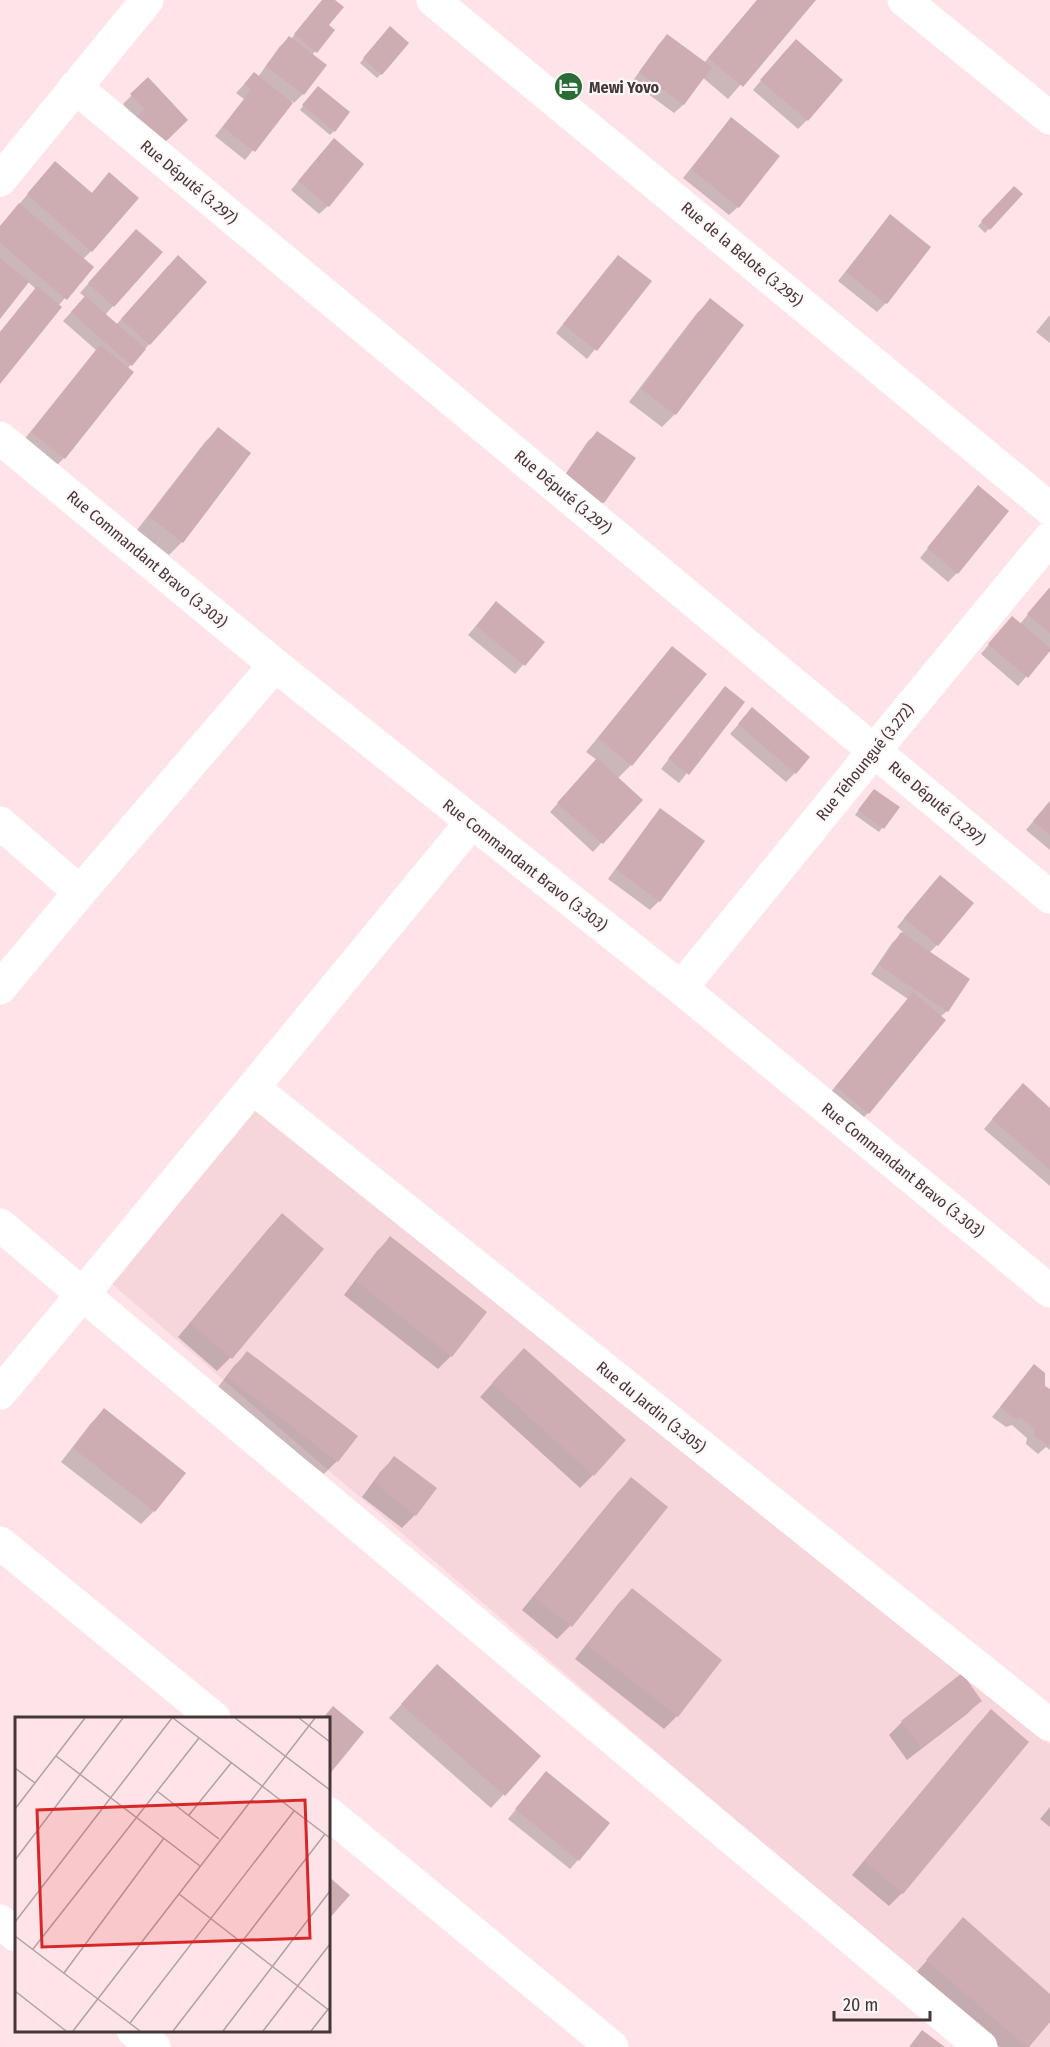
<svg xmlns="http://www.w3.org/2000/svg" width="1050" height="2047" viewBox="0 0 1050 2047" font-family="'Fira Sans Condensed',sans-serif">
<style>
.built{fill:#f6d6db}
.shadow{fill:#0003}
.building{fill:#cdadb2}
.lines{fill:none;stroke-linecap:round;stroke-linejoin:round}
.minor{stroke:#fff;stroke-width:33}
.labels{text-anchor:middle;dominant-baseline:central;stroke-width:4.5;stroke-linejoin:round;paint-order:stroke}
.poi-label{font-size:16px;font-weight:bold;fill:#443739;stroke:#fef7f8;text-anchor:start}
.street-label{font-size:16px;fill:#443739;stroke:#fef7f8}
.inset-road{fill:none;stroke:#b49fa2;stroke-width:1.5}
.view{fill:#d62828;fill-opacity:0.15;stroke:#d62828;stroke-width:3}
.inset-edge{fill:none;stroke:#443739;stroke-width:3}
</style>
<rect width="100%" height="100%" fill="#fee4e8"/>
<path class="built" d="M253,1104L1050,1744V2047H999L105,1278Z"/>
<g class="shadow">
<path d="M323,0H332L327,26L333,31L312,55L303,94L294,103L292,101L245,160L215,136L244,99L236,93L254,74L258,77L280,46L289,38L291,39Z"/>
<path d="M757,0H814L728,99L702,77L683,105L674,113L632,82L659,44L667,35L704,63Z"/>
<path d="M386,32L381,74L377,78L360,63Z"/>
<path d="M787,49L807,120L798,129L753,90Z"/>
<path d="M148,79L143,161L137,119L123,104Z"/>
<path d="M314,92L334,131L330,135L300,110Z"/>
<path d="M723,128L738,207L729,215L683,178Z"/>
<path d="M325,149L328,206L319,214L291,190Z"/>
<path d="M109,174L91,251L83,259L92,267L58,306L0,381V332L36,289L28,282L0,317V227L43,176L91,194Z"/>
<path d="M1014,188L1021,194L985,233L978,226Z"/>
<path d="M882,225L886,303L877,312L838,281Z"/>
<path d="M128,239L113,306L105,315L116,325L169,265L205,282L127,369L64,458L51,471L19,446L96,350L63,321L85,297L80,293Z"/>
<path d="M610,265L650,282L587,359L556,333Z"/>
<path d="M710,300L742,325L675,414L662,427L629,402L697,313Z"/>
<path d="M1050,315V343L1036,332Z"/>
<path d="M218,429L182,542L169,555L137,530L205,442Z"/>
<path d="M597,433L603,502L595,511L558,485L588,441Z"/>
<path d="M970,496L957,573L948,582L920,558Z"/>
<path d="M1050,588V649L1018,686L981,654L1004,626L1020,624Z"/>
<path d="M488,612L543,642L515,674L468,635Z"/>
<path d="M673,648L631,765L617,779L640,800L593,852L550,812L597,760L586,752L660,661Z"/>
<path d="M725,688L743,703L679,783L661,769Z"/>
<path d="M744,718L795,773L786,782L730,734Z"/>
<path d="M870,795L897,808L879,832L855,815Z"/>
<path d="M1050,801V850L1026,830Z"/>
<path d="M661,810L703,841L659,901L650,910L608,879L652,819Z"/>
<path d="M931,886L937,945L929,953L947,1011L940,1017L944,1020L868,1113L855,1126L824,1100L908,999L871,974L892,943L903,932L897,927Z"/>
<path d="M1014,1094L1050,1110V1186L984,1129Z"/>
<path d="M282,1215L322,1249L230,1358L217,1371L178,1337L269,1228Z"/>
<path d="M390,1238L451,1356L438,1369L344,1295L377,1251Z"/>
<path d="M247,1353L337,1461L324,1474L215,1391L234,1366Z"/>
<path d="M511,1363L593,1475L580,1488L480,1397Z"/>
<path d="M1026,1375L1050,1391V1450L1046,1447L1038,1454L1026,1444L1027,1438L1012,1425L1006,1427L992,1417Z"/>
<path d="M104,1410L184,1473L154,1511L141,1524L61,1462L91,1423Z"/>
<path d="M394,1458L415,1515L402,1528L362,1497L381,1471Z"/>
<path d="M631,1479L666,1508L570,1626L557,1639L522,1610L618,1492Z"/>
<path d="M632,1590L720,1660L677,1716L664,1729L575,1659L619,1603Z"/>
<path d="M437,1666L539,1756L491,1808L389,1718Z"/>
<path d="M980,1701L967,1714L907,1760L889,1735L902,1722Z"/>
<path d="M991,1711L1027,1742L902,1893L889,1906L852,1875L978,1724Z"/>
<path d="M546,1773L578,1860L570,1869L508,1819Z"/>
<path d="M1050,1807V1827L1040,1819Z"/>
<path d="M963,1919L1050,1996V2020L1027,2047H999L915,1974Z"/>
</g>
<g class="building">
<path d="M322,0H335L344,7L329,25L335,30L317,53L294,34Z"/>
<path d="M757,0H816L743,87L708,58Z"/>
<path d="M390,26L409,43L382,75L363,58Z"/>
<path d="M667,34L712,67L684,105L639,72Z"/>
<path d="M289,36L327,65L304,95L266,66Z"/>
<path d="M796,39L843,80L808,121L760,80Z"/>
<path d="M254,72L293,103L255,152L223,127L251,90L244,84Z"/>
<path d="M148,77L188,120L153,154L127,126L145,109L130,94Z"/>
<path d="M318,86L350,112L335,132L302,105Z"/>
<path d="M731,117L780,156L739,208L691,169Z"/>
<path d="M334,138L364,164L329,207L298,181Z"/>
<path d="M55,161L92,193L109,172L139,198L92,252L27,194Z"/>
<path d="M1014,186L1023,194L990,230L981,221Z"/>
<path d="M19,203L94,267L67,300L0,243V226Z"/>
<path d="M890,214L931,247L887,304L846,272Z"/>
<path d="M136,229L163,252L114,307L88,283Z"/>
<path d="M178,255L207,282L150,345L121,319Z"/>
<path d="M618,255L652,281L597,351L563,324Z"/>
<path d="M0,258L29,282L0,319Z"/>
<path d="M37,286L62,307L0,384V332Z"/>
<path d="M85,296L146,349L132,366L71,312Z"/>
<path d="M710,298L744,325L676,415L641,389Z"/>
<path d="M100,345L134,372L65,459L31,432Z"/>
<path d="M218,427L251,453L183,543L149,516Z"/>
<path d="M597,431L636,458L604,503L565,475Z"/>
<path d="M978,485L1009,511L958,574L927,548Z"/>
<path d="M1050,587V633L1027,614Z"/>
<path d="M496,601L545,642L525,666L476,626Z"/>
<path d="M1012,616L1050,648V651L1028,678L988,644Z"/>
<path d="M672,646L707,674L632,766L598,738Z"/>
<path d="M725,686L745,702L689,775L668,759Z"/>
<path d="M752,707L810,757L796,774L738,724Z"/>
<path d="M597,758L643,800L603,844L557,803Z"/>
<path d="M874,789L900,807L884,829L858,810Z"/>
<path d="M1050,801V835L1033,821Z"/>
<path d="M660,808L705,841L660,902L616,869Z"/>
<path d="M940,875L974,903L938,946L904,918Z"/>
<path d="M901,932L970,979L948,1012L879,965Z"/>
<path d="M913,992L946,1020L869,1114L836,1086Z"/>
<path d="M1023,1083L1050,1108V1170L992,1119Z"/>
<path d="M282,1213L324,1249L232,1359L190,1323Z"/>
<path d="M390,1236L487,1312L452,1357L356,1281Z"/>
<path d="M524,1348L626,1440L594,1476L492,1383Z"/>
<path d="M247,1351L358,1436L338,1462L227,1377Z"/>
<path d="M1034,1364L1045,1373V1386L1050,1389V1444L1048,1446L1034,1435L1035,1429L1021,1417L1015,1419L1000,1407Z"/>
<path d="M104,1408L186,1473L155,1512L73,1448Z"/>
<path d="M394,1456L437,1488L416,1516L374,1483Z"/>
<path d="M631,1477L668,1507L572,1627L534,1597Z"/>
<path d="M632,1588L722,1660L678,1717L587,1645Z"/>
<path d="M437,1664L541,1756L505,1796L401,1704Z"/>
<path d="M962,1673L982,1701L921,1748L901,1721Z"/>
<path d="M333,1706L364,1732L328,1776V1718H323Z"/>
<path d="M991,1709L1029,1742L903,1894L864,1861Z"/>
<path d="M546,1771L610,1823L579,1861L515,1809Z"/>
<path d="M328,1876L350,1895L328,1920Z"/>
<path d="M963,1917L1050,1994V2022L1029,2047H1027L926,1960Z"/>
<path d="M922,2030L945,2047H909Z"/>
</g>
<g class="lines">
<g class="minor">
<path d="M433,0L1050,509"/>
<path d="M904,0L1050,118"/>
<path d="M75,87L1050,897"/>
<path d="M0,180L147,0"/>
<path d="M0,438L275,665L681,988L1050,1291"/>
<path d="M0,823L80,892"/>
<path d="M0,988L80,892L275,665"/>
<path d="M681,988L874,751L1050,538"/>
<path d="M253,1088L1050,1725"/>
<path d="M0,1225L981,2047"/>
<path d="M0,1393L82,1295L471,823"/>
<path d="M0,1543L214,1718"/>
<path d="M328,1813L612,2047"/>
<path d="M0,1921L16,1935"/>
<path d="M133,2030L154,2047"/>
</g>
</g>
<defs>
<symbol id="hotel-disc" viewBox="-11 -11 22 22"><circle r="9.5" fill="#2a6c36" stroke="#fef7f8"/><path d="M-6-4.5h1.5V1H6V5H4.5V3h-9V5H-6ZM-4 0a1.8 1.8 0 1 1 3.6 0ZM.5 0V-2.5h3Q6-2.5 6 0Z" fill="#fff"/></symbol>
</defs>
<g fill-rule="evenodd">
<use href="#hotel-disc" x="552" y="70" width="33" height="33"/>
</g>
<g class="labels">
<g class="poi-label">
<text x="589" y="87">Mewi Yovo</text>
</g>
<g class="street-label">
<text transform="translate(189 182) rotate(40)">Rue Député (3.297)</text>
<text transform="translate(742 254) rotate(40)">Rue de la Belote (3.295)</text>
<text transform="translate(563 492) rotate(40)">Rue Député (3.297)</text>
<text transform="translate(147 559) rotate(40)">Rue Commandant Bravo (3.303)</text>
<text transform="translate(865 762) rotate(-51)">Rue Téhoungué (3.272)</text>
<text transform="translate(937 803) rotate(40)">Rue Député (3.297)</text>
<text transform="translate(525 865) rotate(38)">Rue Commandant Bravo (3.303)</text>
<text transform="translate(903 1170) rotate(39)">Rue Commandant Bravo (3.303)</text>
<text transform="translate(651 1407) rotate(39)">Rue du Jardin (3.305)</text>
</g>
</g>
<g transform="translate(15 1717)">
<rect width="315" height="315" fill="#fee4e8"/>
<path class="inset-road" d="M158,1L315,121M220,1L315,73M284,1L315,25M41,39L185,149M0,51L20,66M142,74L204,122M0,92L70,1M174,98L216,46M0,143L108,1M164,177L315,294M0,205L157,1M0,219L125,314M18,232L184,21M49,256L149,121M0,274L51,314M115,306L279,94M58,314L300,1M158,314L310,117M208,314L315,174M248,314L315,227M296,314L314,291"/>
<path class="view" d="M290,83L295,221L27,230L22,93Z"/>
<rect width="315" height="315" class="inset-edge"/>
</g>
<path d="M834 2011v9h96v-9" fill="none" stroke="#443739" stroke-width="3"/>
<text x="843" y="2011" font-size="18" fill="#443739" stroke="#fef7f8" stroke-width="4.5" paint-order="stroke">20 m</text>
</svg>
